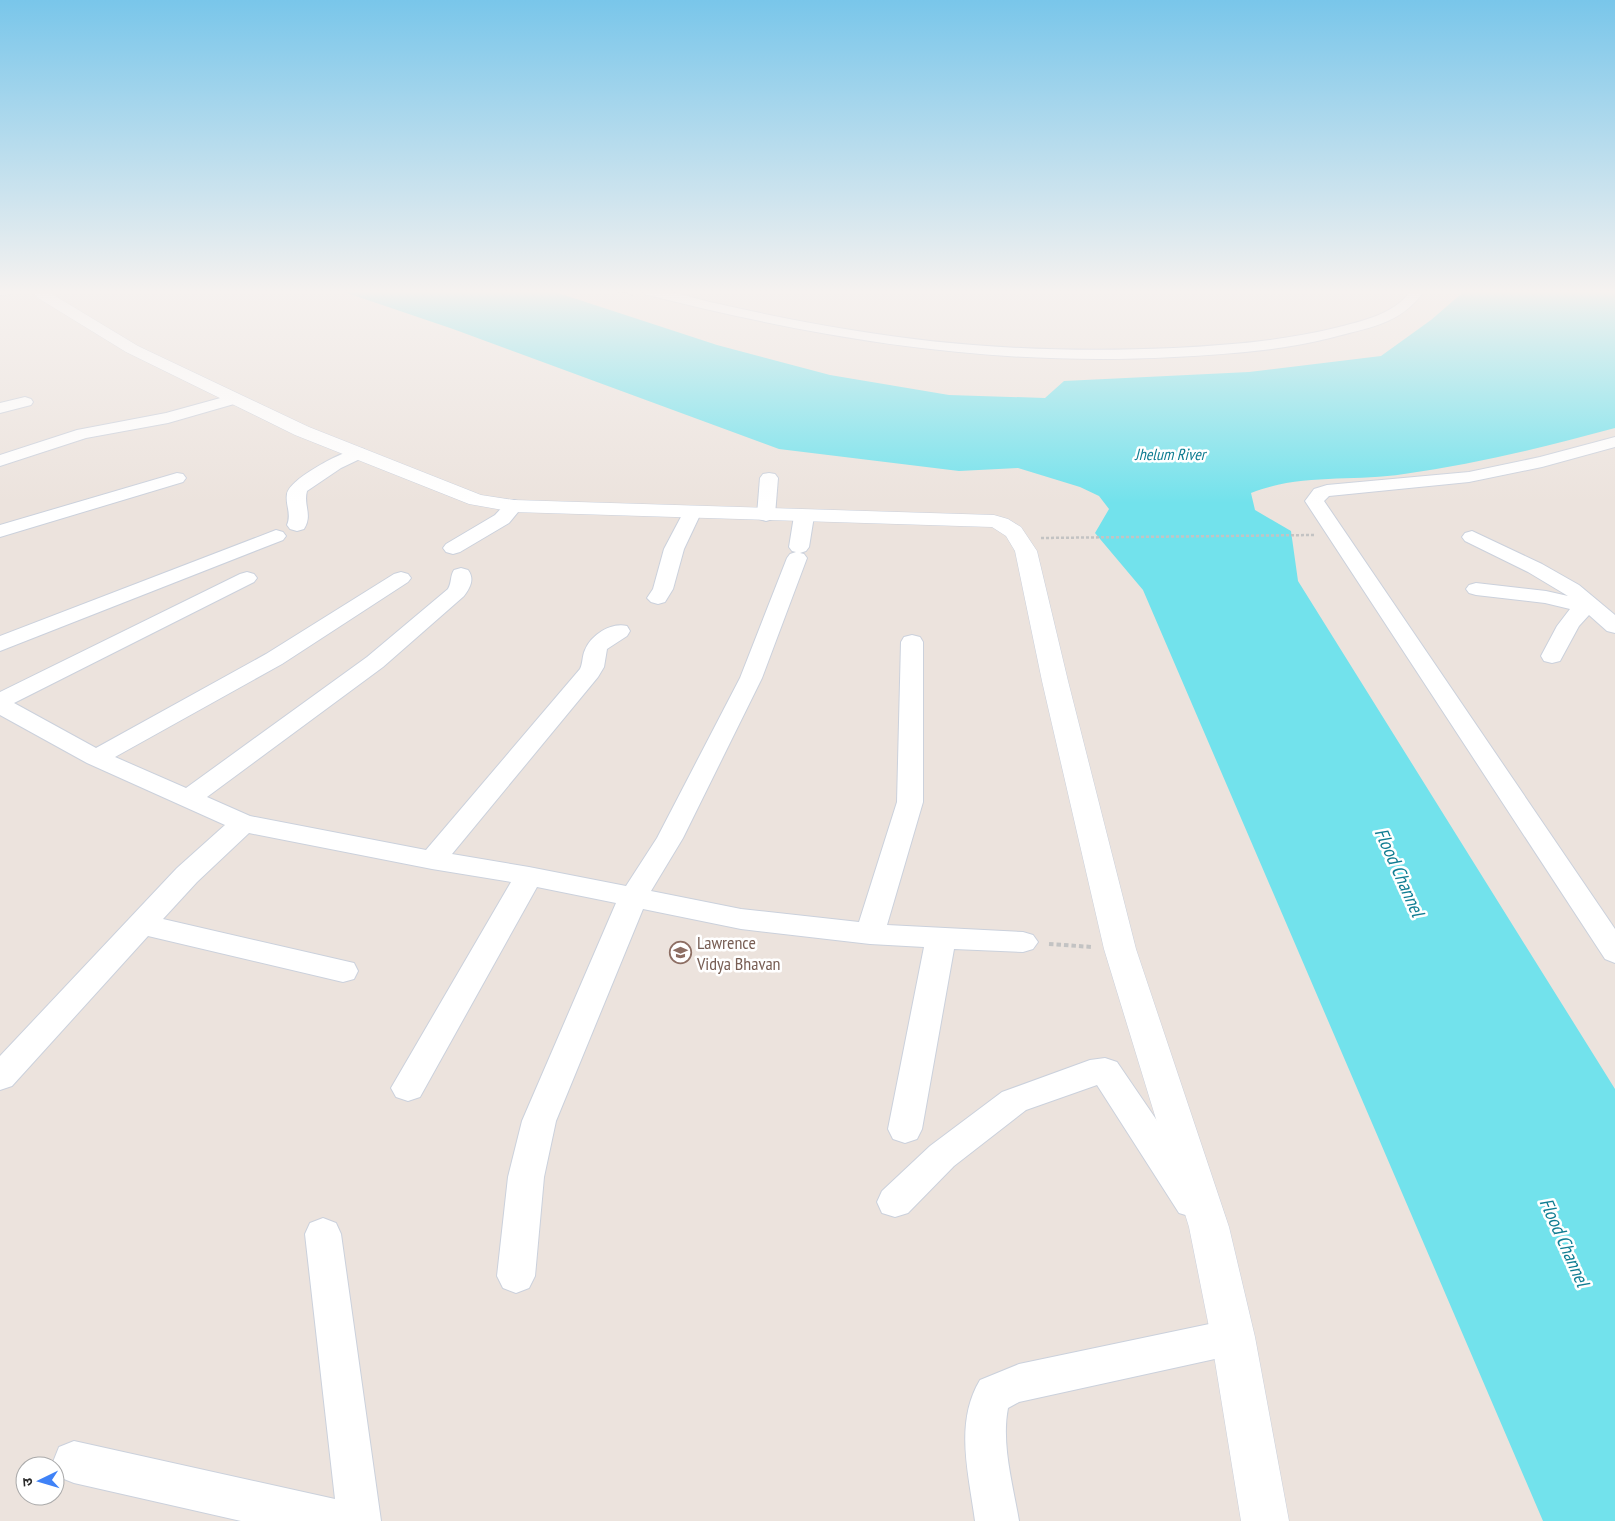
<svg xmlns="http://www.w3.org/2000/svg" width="1615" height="1521" viewBox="0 0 1615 1521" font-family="'PT Sans Narrow','Noto Sans Devanagari',sans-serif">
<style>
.water{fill:#72e2ec}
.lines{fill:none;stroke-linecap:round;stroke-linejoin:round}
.street-casing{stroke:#cbd1dc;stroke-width:2}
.secondary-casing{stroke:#cbd1dc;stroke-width:1}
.path-far2{stroke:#c3c3c3;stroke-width:2;stroke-dasharray:2.5 1;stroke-linecap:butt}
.path-far1{stroke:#c3c3c3;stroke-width:2.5;stroke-dasharray:3 2;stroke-linecap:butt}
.path{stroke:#c3c3c3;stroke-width:4;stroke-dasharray:4.5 3;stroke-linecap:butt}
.street{fill:#fff;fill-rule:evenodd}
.secondary{fill:#fff;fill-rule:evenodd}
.labels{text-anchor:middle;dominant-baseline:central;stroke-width:5;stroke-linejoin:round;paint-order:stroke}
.far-water-label{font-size:16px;font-style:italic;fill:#107d92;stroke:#fff}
.education-label{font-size:18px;fill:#785e54;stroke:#fff;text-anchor:start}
.water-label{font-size:19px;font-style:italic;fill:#107d92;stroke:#fff}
</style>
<rect width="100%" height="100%" fill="#ece3dd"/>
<path class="water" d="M341,291H552L717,345L830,375L949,395L1045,398L1064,381L1249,372L1381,356L1431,320L1461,294V291H1615V428C1545,447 1476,464 1404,474C1353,482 1300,473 1251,493L1255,510L1291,531L1298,581L1615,1089V1521H1543L1143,590L1095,533L1109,509L1099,496L1080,487L1018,468L959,471L779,449L453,329Z"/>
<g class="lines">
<defs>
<g id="street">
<path d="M0,291H14L12,294L0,295Z"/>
<path d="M642,291C668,288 694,299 719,304C763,314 807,323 851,330C958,348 1066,353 1174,348C1228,345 1282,341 1335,328C1362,321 1393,315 1411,291H1424C1401,325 1366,328 1330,338C1279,351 1226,354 1174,357C990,367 821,339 644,294Z"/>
<path d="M235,394L241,396L243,399L241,402L168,423L86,438L0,466V455L77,430L166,413Z"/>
<path d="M25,397L31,399L33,402L31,405L0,413V403Z"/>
<path d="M1615,437V447L1542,467L1469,482L1329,496L1324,501L1615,929V963L1605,959L1305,501L1314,489L1327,485L1469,472L1540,457Z"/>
<path d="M358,448L364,449L367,453L364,457L341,468L307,491C303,505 313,515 304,529L297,531L290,529L287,525C292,513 285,505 287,494C290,478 342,452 358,448Z"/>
<path d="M177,473L183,474L186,478L183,482L0,537V525Z"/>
<path d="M769,473L775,474L778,478L775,515L773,519L766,521L759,519L757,515L760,478L763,474Z"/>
<path d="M514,500L521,502L523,506L509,523L460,552L453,554L446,552L443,548L446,544L495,515L507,502Z"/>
<path d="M692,507L699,509L701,513L684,549L673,589L665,602L658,604L651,602L647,598L653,589L664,549L683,513L685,509Z"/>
<path d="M804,510L811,512L814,516L809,547L806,551L800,553L804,554L807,558L762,678L683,838L651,891L741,909L859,922L897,802L901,642L904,637L912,635L920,637L923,642V802L887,925L1023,932L1033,935L1038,942L1033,949L1023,952L954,949L922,1129L917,1139L905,1143L893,1139L888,1129L924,947L870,944L741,929L643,909L556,1121L544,1177L535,1276L529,1288L516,1293L503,1288L497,1276L508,1177L522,1121L616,903L537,887L420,1097L408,1101L396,1097L391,1088L511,882L432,869L249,833L197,882L163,919L354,963L358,971L354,979L343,982L148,936L12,1086L0,1090V1056L177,868L225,825L87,763L0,715V692L240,574L247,572L254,574L257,578L254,582L14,703L96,748L266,654L394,574L401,572L408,574L411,578L408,582L282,664L115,757L186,788L367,657L448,589C452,582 450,576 454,570L461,568L468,570C475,579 470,588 464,596L383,667L207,797L250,816L426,850L580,669C583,663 582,656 585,650C591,635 611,622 627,626L630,631L627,636L607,649L604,667L598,677L452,854L529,867L626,886L657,838L740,678L787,558L790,554L796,552L792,551L789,547L794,516L797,512Z"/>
<path d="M276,530L283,532L286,536L283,540L0,651V636Z"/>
<path d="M1472,531L1542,564L1579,585L1615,615V633L1607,631L1589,615L1579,626L1560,661L1552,663L1544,661L1541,656L1557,626L1570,609L1545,603L1476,595L1469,593L1466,589L1469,585L1476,583L1546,591L1568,596L1528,572L1465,541L1462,537L1465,533Z"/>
<path d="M1105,1058L1117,1062L1205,1191L1210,1202L1205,1213L1192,1217L1179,1213L1097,1085L1026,1110L954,1166L908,1213L895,1217L882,1213L877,1202L882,1191L930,1146L1002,1092L1090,1060Z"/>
<path d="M323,1218L336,1223L341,1234L381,1521H241L74,1483L59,1477L53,1462L59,1447L74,1441L335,1499L305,1234L310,1223Z"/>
<path d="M1233,1319L1247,1324L1253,1337L1247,1350L1233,1355L1019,1402L1008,1408C1001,1444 1013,1485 1019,1521H975C969,1475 954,1423 980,1380L1019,1364Z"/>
</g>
<path id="secondary" d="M32,291H47L138,346L309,427L481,495L514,500L994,515L1008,519L1021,527L1037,551L1068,681L1136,949L1229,1227L1255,1337L1289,1521H1241L1211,1337L1189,1227L1104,949L1042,681L1015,551L1006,536L992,527L514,512L469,504L295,435L126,352L38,298Z"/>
</defs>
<use href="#street" class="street-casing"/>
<use href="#secondary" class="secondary-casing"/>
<path class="path-far2" d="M617,291L633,295"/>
<path class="path-far1" d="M1041,538L1315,535"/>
<path class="path" d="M1049,944L1092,947"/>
<use href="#street" class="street"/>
<use href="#secondary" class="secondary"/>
</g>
<linearGradient id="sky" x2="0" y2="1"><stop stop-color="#79c6ea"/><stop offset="0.58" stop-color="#f6f2f0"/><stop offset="1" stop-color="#f6f2f0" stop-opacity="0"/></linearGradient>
<rect width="1615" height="503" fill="url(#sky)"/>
<defs>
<symbol id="school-ring" viewBox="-11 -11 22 22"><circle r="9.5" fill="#fff" stroke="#8d6e63" stroke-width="1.5"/><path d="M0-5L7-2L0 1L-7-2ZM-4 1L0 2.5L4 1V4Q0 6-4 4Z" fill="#8d6e63"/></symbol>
</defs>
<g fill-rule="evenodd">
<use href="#school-ring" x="668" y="940" width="25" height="25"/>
</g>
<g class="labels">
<g class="far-water-label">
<text x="1170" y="454">Jhelum River</text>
</g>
<g class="education-label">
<text x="697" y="942">Lawrence<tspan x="697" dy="21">Vidya Bhavan</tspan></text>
</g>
<g class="water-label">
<text transform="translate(1400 872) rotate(66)">Flood Channel</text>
<text transform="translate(1565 1242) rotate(66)">Flood Channel</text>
</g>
</g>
<g transform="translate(40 1481) rotate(265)"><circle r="24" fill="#ffffff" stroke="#aaaaaa"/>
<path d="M0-4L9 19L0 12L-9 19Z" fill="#3f82f7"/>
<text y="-8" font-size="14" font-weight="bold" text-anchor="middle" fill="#2a2a2a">उ</text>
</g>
</svg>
